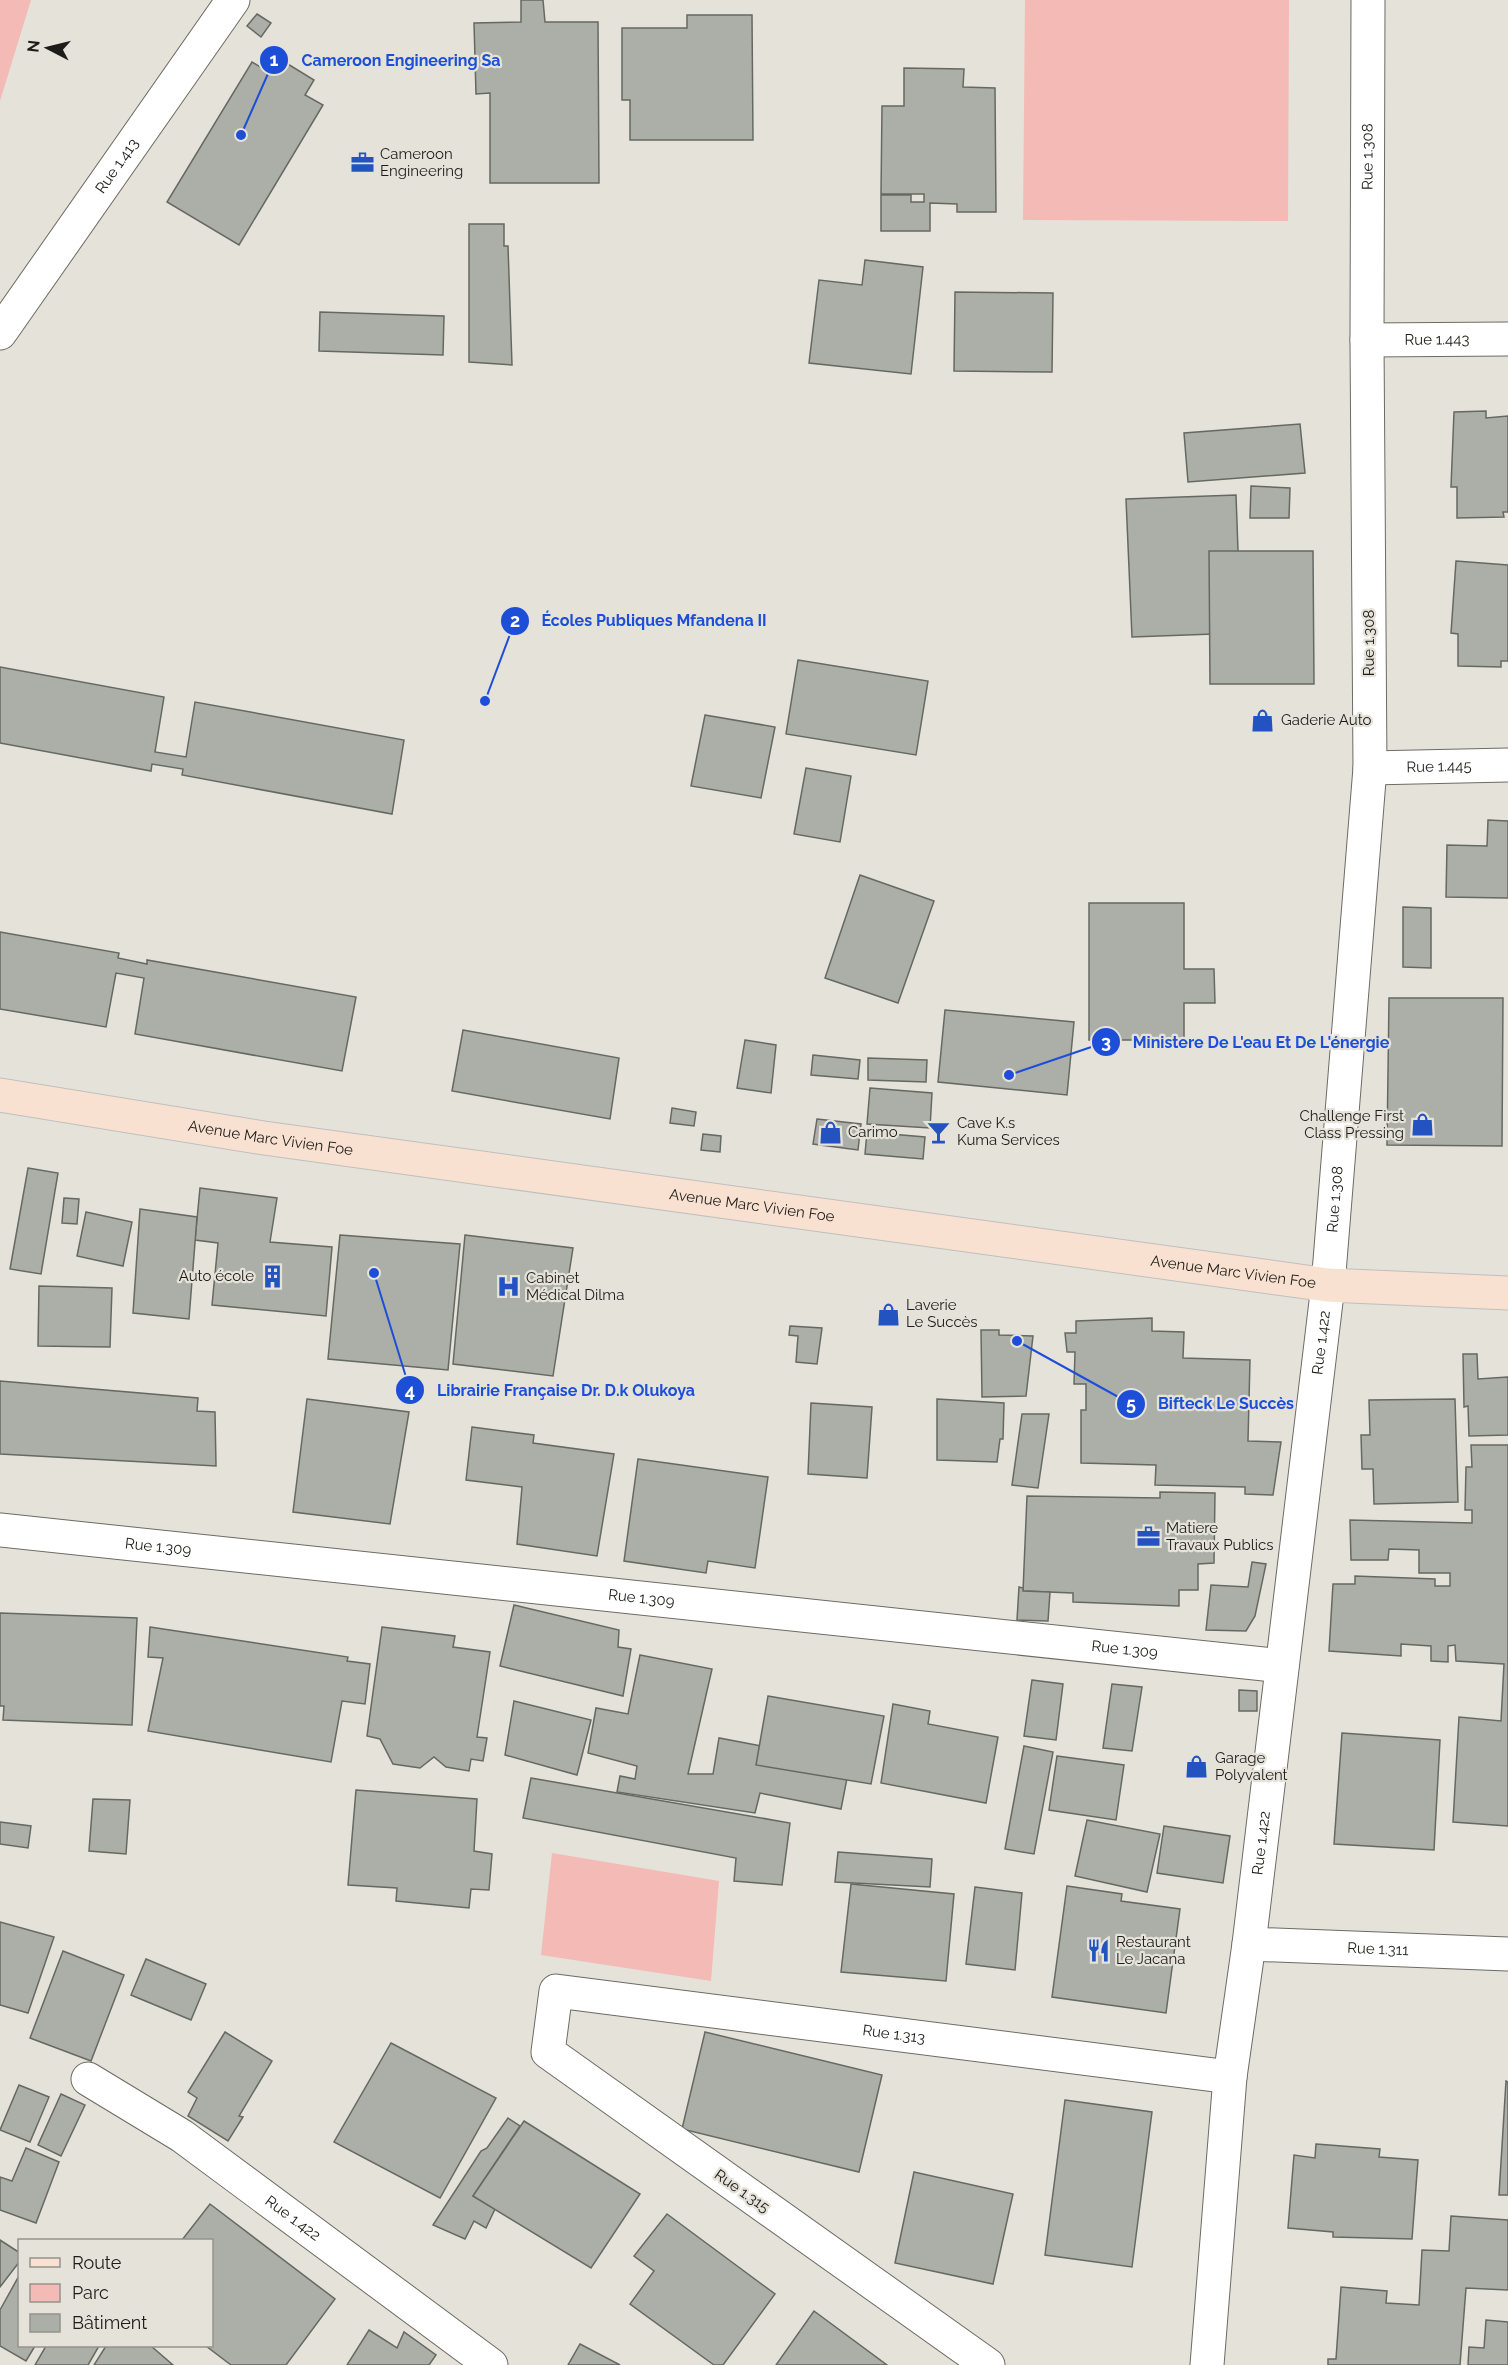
<svg xmlns="http://www.w3.org/2000/svg" width="1508" height="2365" viewBox="0 0 1508 2365" font-family="Raleway,sans-serif">
<style>
.green{fill:#f4bab5}
.building{fill:#acafa8;stroke:#666962;stroke-width:1.5}
.lines{fill:none;stroke-linecap:round;stroke-linejoin:round}
.minor-casing{stroke:#6d6b63;stroke-width:35}
.major-casing{stroke:#c0bfbf;stroke-width:35}
.minor{stroke:#fff;stroke-width:33}
.major{stroke:#f8e1d0;stroke-width:33}
.labels{text-anchor:middle;dominant-baseline:central;stroke-width:4.5;stroke-linejoin:round;paint-order:stroke}
.poi-label{font-size:15px;fill:#1d1c19;stroke:#e5e2da;text-anchor:start}
.street-label{font-size:15px;fill:#1d1c19;stroke:#e5e2da}
.leader{fill:none;stroke:#1d4ed8;stroke-width:2}
.callout-dot{fill:#1d4ed8;stroke:#e5e2da;stroke-width:2}
.mark-label{font-size:18px;text-anchor:middle;font-weight:bold;fill:#fff}
.callout-label{font-size:16px;text-anchor:middle;font-weight:bold;fill:#1d4ed8;stroke:#e5e2da;stroke-width:4.5;stroke-linejoin:round;paint-order:stroke}
</style>
<rect width="100%" height="100%" fill="#e5e2da"/>
<g class="green">
<path d="M0,0H31L0,101Z"/>
<path d="M1025,0H1289L1288,221L1023,220Z"/>
<path d="M552,1853L719,1881L711,1981L541,1955Z"/>
</g>
<g class="building">
<path d="M521,0H543L545,22H598L599,183H490V93L476,94L474,23L521,22Z"/>
<path d="M257,14L271,23L261,37L247,26Z"/>
<path d="M687,15H752L753,140H630V100H622V28H687Z"/>
<path d="M278,58L314,80L305,95L323,105L239,245L167,202L252,62L270,73Z"/>
<path d="M904,68L964,69L963,87L995,88L996,212H957V204L930,203V231H881V195H911V202H924V194H881L882,106H904Z"/>
<path d="M469,224H504V246H508L512,365L469,362Z"/>
<path d="M865,260L923,267L911,374L809,363L819,280L862,285Z"/>
<path d="M955,292L1053,293L1052,372L954,371Z"/>
<path d="M320,312L444,316L443,355L319,351Z"/>
<path d="M1486,411V418L1508,416V512H1503L1504,517L1457,518V487H1451L1454,412Z"/>
<path d="M1300,424L1305,473L1188,482L1184,433Z"/>
<path d="M1251,486L1290,488L1289,518H1250Z"/>
<path d="M1236,495L1241,633L1132,637L1126,499Z"/>
<path d="M1209,551H1313L1314,684H1210Z"/>
<path d="M1456,561L1508,565V661H1501V667L1458,666V634L1451,633Z"/>
<path d="M798,660L928,681L916,755L786,734Z"/>
<path d="M0,667L164,697L155,752L186,757L195,702L404,740L392,814L182,775L183,769L152,764L151,771L0,743Z"/>
<path d="M705,715L775,727L761,798L691,786Z"/>
<path d="M806,768L851,776L840,842L794,834Z"/>
<path d="M1488,820L1508,821V898L1446,897L1447,845L1487,846Z"/>
<path d="M860,875L934,901L898,1003L825,978Z"/>
<path d="M1089,903H1184V969H1214L1215,1003H1184V1040H1089Z"/>
<path d="M1403,907L1431,908V968L1403,967Z"/>
<path d="M0,932L119,953L118,958L147,964V960L356,997L342,1071L135,1034L144,978L116,973L106,1027L0,1009Z"/>
<path d="M1389,998H1503L1502,1146L1387,1145Z"/>
<path d="M945,1010L1074,1022L1067,1095L938,1082Z"/>
<path d="M463,1030L619,1058L610,1119L452,1091Z"/>
<path d="M745,1040L776,1045L771,1093L737,1088Z"/>
<path d="M813,1055L860,1060L858,1079L811,1075Z"/>
<path d="M868,1058L927,1060L926,1082L868,1080Z"/>
<path d="M870,1088L932,1093L930,1128L867,1124Z"/>
<path d="M672,1108L696,1112L694,1126L670,1123Z"/>
<path d="M817,1119L861,1124L858,1150L813,1144Z"/>
<path d="M867,1132L925,1137L923,1159L865,1154Z"/>
<path d="M703,1134L721,1136L720,1152L701,1150Z"/>
<path d="M28,1168L58,1173L41,1274L10,1269Z"/>
<path d="M200,1188L277,1198L270,1242L332,1247L326,1316L212,1305L218,1243L195,1240Z"/>
<path d="M64,1198L79,1199L77,1224L62,1223Z"/>
<path d="M140,1209L197,1217L189,1319L133,1313Z"/>
<path d="M86,1212L132,1222L123,1266L77,1256Z"/>
<path d="M340,1235L460,1244L448,1370L328,1359Z"/>
<path d="M465,1235L573,1248L553,1376L453,1364Z"/>
<path d="M39,1286L112,1288L110,1347L38,1346Z"/>
<path d="M1152,1318V1331L1184,1332L1183,1358L1250,1360L1248,1441L1281,1442L1273,1495L1245,1494V1487L1155,1485L1156,1465L1081,1463V1410H1086V1384H1074L1075,1352H1067L1065,1333H1076V1321Z"/>
<path d="M790,1326L822,1328L817,1364L796,1362L798,1336L789,1335Z"/>
<path d="M981,1330H999V1335L1033,1336L1026,1396L982,1397Z"/>
<path d="M1463,1354H1477L1478,1379L1508,1377V1435L1469,1436L1468,1406L1464,1407Z"/>
<path d="M0,1381L198,1398L197,1411L215,1412L216,1466L0,1454Z"/>
<path d="M307,1399L409,1412L390,1524L293,1512Z"/>
<path d="M937,1399L1004,1403L1003,1439H1000L997,1462L937,1460Z"/>
<path d="M1455,1399L1458,1502L1374,1504L1373,1469H1362L1361,1435H1370L1369,1400Z"/>
<path d="M811,1403L872,1407L867,1478L808,1474Z"/>
<path d="M1022,1414H1049L1038,1488L1012,1485Z"/>
<path d="M472,1427L534,1435L533,1443L614,1454L597,1556L517,1544L522,1487L466,1480Z"/>
<path d="M1471,1445H1508V1826L1453,1822L1459,1717L1501,1721L1504,1664L1456,1661L1455,1645L1448,1646V1662L1431,1661V1646L1401,1644V1656L1329,1651L1333,1584H1355V1576L1435,1579V1586H1450V1573H1419V1550L1389,1549L1388,1560H1351L1350,1520L1472,1523V1510H1465L1466,1467H1472Z"/>
<path d="M638,1459L768,1477L755,1568L708,1561L706,1573L624,1561Z"/>
<path d="M1160,1492L1215,1493L1214,1563L1198,1564V1590H1179V1606L1073,1602V1593L1023,1591L1027,1496L1160,1498Z"/>
<path d="M1252,1562L1266,1564L1255,1616L1246,1631L1206,1630L1211,1585L1248,1587Z"/>
<path d="M1019,1587L1023,1588V1591L1050,1592L1048,1621L1017,1620Z"/>
<path d="M514,1605L619,1630L618,1647L631,1649L623,1696L500,1666Z"/>
<path d="M0,1613L137,1618L132,1725L3,1720L4,1706H0Z"/>
<path d="M150,1627L348,1657L347,1661L370,1664L365,1704L342,1701L331,1762L148,1731L163,1658L148,1657Z"/>
<path d="M382,1627L455,1636L453,1647L490,1652L477,1737L487,1738L483,1761L471,1759L469,1771L446,1767L434,1757L420,1768L393,1764L380,1739L367,1736Z"/>
<path d="M640,1655L712,1669L688,1774H713L719,1738L850,1763L841,1809L760,1793L755,1813L617,1792L620,1776L635,1779L637,1766L588,1753L596,1708L628,1714Z"/>
<path d="M1032,1680L1063,1684L1056,1740L1024,1736Z"/>
<path d="M1112,1684L1142,1687L1132,1751L1103,1748Z"/>
<path d="M1239,1690L1257,1691V1711H1239Z"/>
<path d="M768,1696L884,1716L871,1784L756,1765Z"/>
<path d="M514,1701L591,1720L577,1775L505,1755Z"/>
<path d="M893,1704L930,1711L928,1724L998,1737L986,1803L881,1783Z"/>
<path d="M1342,1733L1440,1740L1434,1850L1334,1844Z"/>
<path d="M1024,1746L1053,1752L1034,1854L1005,1849Z"/>
<path d="M1057,1756L1124,1765L1116,1820L1049,1810Z"/>
<path d="M531,1778L790,1823L782,1885L734,1881L736,1858L523,1818Z"/>
<path d="M356,1790L477,1799L474,1851L492,1854L489,1890L471,1889L469,1908L396,1901L397,1888L348,1885Z"/>
<path d="M93,1799L130,1800L126,1854L89,1851Z"/>
<path d="M1087,1820L1160,1834L1147,1892L1075,1876Z"/>
<path d="M0,1822L31,1826L28,1848L0,1844Z"/>
<path d="M1164,1826L1230,1836L1223,1883L1157,1873Z"/>
<path d="M838,1852L932,1859L930,1887L835,1882Z"/>
<path d="M851,1884L954,1894L946,1981L841,1972Z"/>
<path d="M1067,1886L1122,1894L1121,1901L1180,1909L1166,2013L1052,1997Z"/>
<path d="M975,1887L1022,1893L1015,1970L966,1964Z"/>
<path d="M0,1922L54,1937L28,2013L0,2005Z"/>
<path d="M63,1951L124,1975L91,2061L30,2038Z"/>
<path d="M146,1959L206,1984L191,2020L131,1995Z"/>
<path d="M225,2032L272,2061L239,2116L243,2117L228,2141L188,2116L197,2098L188,2092Z"/>
<path d="M705,2032L882,2075L859,2172L682,2129Z"/>
<path d="M391,2043L496,2098L440,2198L334,2142Z"/>
<path d="M1506,2081L1508,2082V2195H1499Z"/>
<path d="M19,2085L49,2097L30,2142L0,2130Z"/>
<path d="M61,2094L85,2105L61,2156L38,2145Z"/>
<path d="M1065,2100L1152,2112L1132,2267L1045,2255Z"/>
<path d="M508,2118L520,2126L473,2196L495,2209L486,2228L474,2221L465,2239L433,2225L481,2151L487,2148Z"/>
<path d="M524,2121L640,2194L591,2268L473,2196Z"/>
<path d="M1316,2144L1380,2149L1379,2157L1418,2160L1412,2239L1333,2237V2232L1288,2228L1294,2155L1315,2158Z"/>
<path d="M26,2148L59,2162L36,2223L0,2210V2177L12,2181Z"/>
<path d="M914,2172L1013,2194L993,2284L895,2263Z"/>
<path d="M210,2204L335,2299L286,2365H231L206,2346H212V2240H182Z"/>
<path d="M667,2214L775,2294L723,2365H714L630,2304L654,2271L634,2256Z"/>
<path d="M1451,2216L1508,2220V2290L1466,2288L1460,2365H1328V2359H1336L1341,2287L1387,2291L1386,2303L1419,2305L1422,2250L1449,2251Z"/>
<path d="M0,2240L20,2253V2261L0,2287Z"/>
<path d="M20,2274V2346H35L26,2361L0,2346V2310Z"/>
<path d="M814,2311L887,2365H776Z"/>
<path d="M1486,2320L1508,2322V2365H1468L1469,2347L1484,2348Z"/>
<path d="M369,2330L397,2348L404,2332L436,2355L429,2365H347Z"/>
<path d="M580,2344L620,2365H568Z"/>
<path d="M46,2346H99L88,2365H35Z"/>
<path d="M106,2346H151L173,2365H94Z"/>
</g>
<g class="lines">
<defs>
<g id="minor">
<path id="s1" d="M0,333L233,0"/>
<path id="s2" d="M1367,340L1508,339"/>
<path id="s3" d="M1370,768L1508,765"/>
<path id="s4" d="M0,1530L1282,1666"/>
<path id="s5" d="M1249,1944L1508,1954"/>
<path id="s6" d="M88,2079L182,2136L491,2365"/>
<path id="s7" d="M988,2365L548,2052L556,1991L1230,2077"/>
<path id="s8" d="M1207,2365L1230,2077L1249,1944L1328,1285L1370,768L1367,340L1368,0"/>
</g>
<g id="major">
<path id="s9" d="M0,1095L264,1138L1328,1285L1508,1293"/>
</g>
</defs>
<use href="#minor" class="minor-casing"/>
<use href="#major" class="major-casing"/>
<use href="#minor" class="minor"/>
<use href="#major" class="major"/>
</g>
<defs>
<symbol id="office-bare" viewBox="-9 -9 18 18"><path d="M-6-3h4V-5.5h4V-3h4V5H-6ZM-1-4.5V-3h2v-1.5ZM-6 0V1H6V0Z" fill="#2353c1" stroke="#e5e2da" stroke-width="2.5" paint-order="stroke"/></symbol>
<symbol id="shop-bare" viewBox="-9 -9 18 18"><path d="M-5-2.5h2.3a2.7 3.5 0 0 1 5.4 0H5L5.5 6h-11ZM-1.5-2.5h3a1.5 2.3 0 0 0-3 0Z" fill="#2353c1" stroke="#e5e2da" stroke-width="2.5" paint-order="stroke"/></symbol>
<symbol id="bar-bare" viewBox="-9 -9 18 18"><path d="M-6-5H6L.8 .8V4.5H3.5V6h-7V4.5H-.8V.8Z" fill="#2353c1" stroke="#e5e2da" stroke-width="2.5" paint-order="stroke"/></symbol>
<symbol id="building-bare" viewBox="-9 -9 18 18"><path d="M-4-6H4V6H1V3H-1V6H-4ZM-2.5-4.3h1.7v1.8h-1.7ZM.8-4.3h1.7v1.8H.8ZM-2.5-1h1.7V.8h-1.7ZM.8-1h1.7V.8H.8Z" fill="#2353c1" stroke="#e5e2da" stroke-width="2.5" paint-order="stroke"/></symbol>
<symbol id="hospital-bare" viewBox="-9 -9 18 18"><path d="M-5-5h3v3.5h4V-5h3V5h-3V1.5h-4V5h-3Z" fill="#2353c1" stroke="#e5e2da" stroke-width="2.5" paint-order="stroke"/></symbol>
<symbol id="restaurant-bare" viewBox="-9 -9 18 18"><path d="M-5-6h1v4h1v-4h1v4h1v-4h1v5L-1.5 .5V6h-2V.5L-5-1ZM5-6V6H3V1.5H1.5Q1.5-4 5-6Z" fill="#2353c1" stroke="#e5e2da" stroke-width="2.5" paint-order="stroke"/></symbol>
</defs>
<g fill-rule="evenodd">
<use href="#office-bare" x="346" y="146" width="33" height="33"/>
<use href="#shop-bare" x="1246" y="704" width="33" height="33"/>
<use href="#shop-bare" x="1406" y="1108" width="33" height="33"/>
<use href="#shop-bare" x="814" y="1116" width="33" height="33"/>
<use href="#bar-bare" x="922" y="1116" width="33" height="33"/>
<use href="#building-bare" x="256" y="1260" width="33" height="33"/>
<use href="#hospital-bare" x="492" y="1270" width="33" height="33"/>
<use href="#shop-bare" x="872" y="1298" width="33" height="33"/>
<use href="#office-bare" x="1132" y="1520" width="33" height="33"/>
<use href="#shop-bare" x="1180" y="1750" width="33" height="33"/>
<use href="#restaurant-bare" x="1082" y="1934" width="33" height="33"/>
</g>
<g class="labels">
<g class="poi-label">
<text x="380" y="154">Cameroon<tspan x="380" dy="17">Engineering</tspan></text>
<text x="1281" y="720">Gaderie Auto</text>
<text x="1404" y="1116" text-anchor="end">Challenge First<tspan x="1404" dy="17">Class Pressing</tspan></text>
<text x="957" y="1123">Cave K.s<tspan x="957" dy="17">Kuma Services</tspan></text>
<text x="848" y="1132">Carimo</text>
<text x="254" y="1276" text-anchor="end">Auto école</text>
<text x="526" y="1278">Cabinet<tspan x="526" dy="17">Médical Dilma</tspan></text>
<text x="906" y="1305">Laverie<tspan x="906" dy="17">Le Succès</tspan></text>
<text x="1166" y="1528">Matiere<tspan x="1166" dy="17">Travaux Publics</tspan></text>
<text x="1215" y="1758">Garage<tspan x="1215" dy="17">Polyvalent</tspan></text>
<text x="1116" y="1942">Restaurant<tspan x="1116" dy="17">Le Jacana</tspan></text>
</g>
<g class="street-label">
<text stroke="none"><textPath href="#s8" startOffset="2217">Rue 1.308</textPath></text>
<text stroke="none"><textPath href="#s1" startOffset="204">Rue 1.413</textPath></text>
<text stroke="none"><textPath href="#s2" startOffset="70">Rue 1.443</textPath></text>
<text transform="translate(1369 643) rotate(-90)">Rue 1.308</text>
<text stroke="none"><textPath href="#s3" startOffset="69">Rue 1.445</textPath></text>
<text stroke="none"><textPath href="#s9" startOffset="274">Avenue Marc Vivien Foe</textPath></text>
<text stroke="none"><textPath href="#s8" startOffset="1173">Rue 1.308</textPath></text>
<text stroke="none"><textPath href="#s9" startOffset="760">Avenue Marc Vivien Foe</textPath></text>
<text stroke="none"><textPath href="#s9" startOffset="1246">Avenue Marc Vivien Foe</textPath></text>
<text stroke="none"><textPath href="#s8" startOffset="1029">Rue 1.422</textPath></text>
<text stroke="none"><textPath href="#s4" startOffset="159">Rue 1.309</textPath></text>
<text stroke="none"><textPath href="#s4" startOffset="645">Rue 1.309</textPath></text>
<text stroke="none"><textPath href="#s4" startOffset="1131">Rue 1.309</textPath></text>
<text stroke="none"><textPath href="#s8" startOffset="525">Rue 1.422</textPath></text>
<text stroke="none"><textPath href="#s5" startOffset="129">Rue 1.311</textPath></text>
<text stroke="none"><textPath href="#s7" startOffset="942">Rue 1.313</textPath></text>
<text transform="translate(742 2191) rotate(35)">Rue 1.315</text>
<text stroke="none"><textPath href="#s6" startOffset="248">Rue 1.422</textPath></text>
</g>
</g>
<path class="leader" d="M241 135L274 60M485 701L515 621M1009 1075L1106 1042M374 1273L410 1390M1017 1341L1131 1404"/>
<g class="callout-dot">
<circle cx="241" cy="135" r="6"/>
<circle cx="485" cy="701" r="6"/>
<circle cx="1009" cy="1075" r="6"/>
<circle cx="374" cy="1273" r="6"/>
<circle cx="1017" cy="1341" r="6"/>
<circle cx="274" cy="60" r="15"/>
<circle cx="515" cy="621" r="15"/>
<circle cx="1106" cy="1042" r="15"/>
<circle cx="410" cy="1390" r="15"/>
<circle cx="1131" cy="1404" r="15"/>
</g>
<g class="mark-label">
<text x="274" y="66">1</text>
<text x="515" y="627">2</text>
<text x="1106" y="1048">3</text>
<text x="410" y="1397">4</text>
<text x="1131" y="1410">5</text>
</g>
<g class="callout-label">
<text x="401" y="66">Cameroon Engineering Sa</text>
<text x="654" y="626">Écoles Publiques Mfandena II</text>
<text x="1261" y="1048">Ministere De L'eau Et De L'énergie</text>
<text x="566" y="1396">Librairie Française Dr. D.k Olukoya</text>
<text x="1226" y="1409">Bifteck Le Succès</text>
</g>
<rect x="18" y="2239" width="195" height="108" fill="#e5e2da" stroke="#95938d" stroke-width="1.5"/>
<rect x="30" y="2258" width="30" height="9" fill="#f8e1d0" stroke="#95938d" stroke-width="1.5"/>
<text x="72" y="2269" font-size="18" fill="#1d1c19">Route</text>
<rect x="30" y="2284" width="30" height="18" fill="#f4bab5" stroke="#95938d" stroke-width="1.5"/>
<text x="72" y="2299" font-size="18" fill="#1d1c19">Parc</text>
<rect x="30" y="2314" width="30" height="18" fill="#acafa8" stroke="#95938d" stroke-width="1.5"/>
<text x="72" y="2329" font-size="18" fill="#1d1c19">Bâtiment</text>
<g transform="translate(48 48) rotate(277)" stroke="#e5e2da" stroke-width="4.5" paint-order="stroke">
<path d="M0-4.5L10 22L0 15L-10 22Z" fill="#1d1c19"/>
<text y="-9" font-size="16" font-weight="bold" text-anchor="middle" fill="#1d1c19">N</text>
</g>
</svg>
